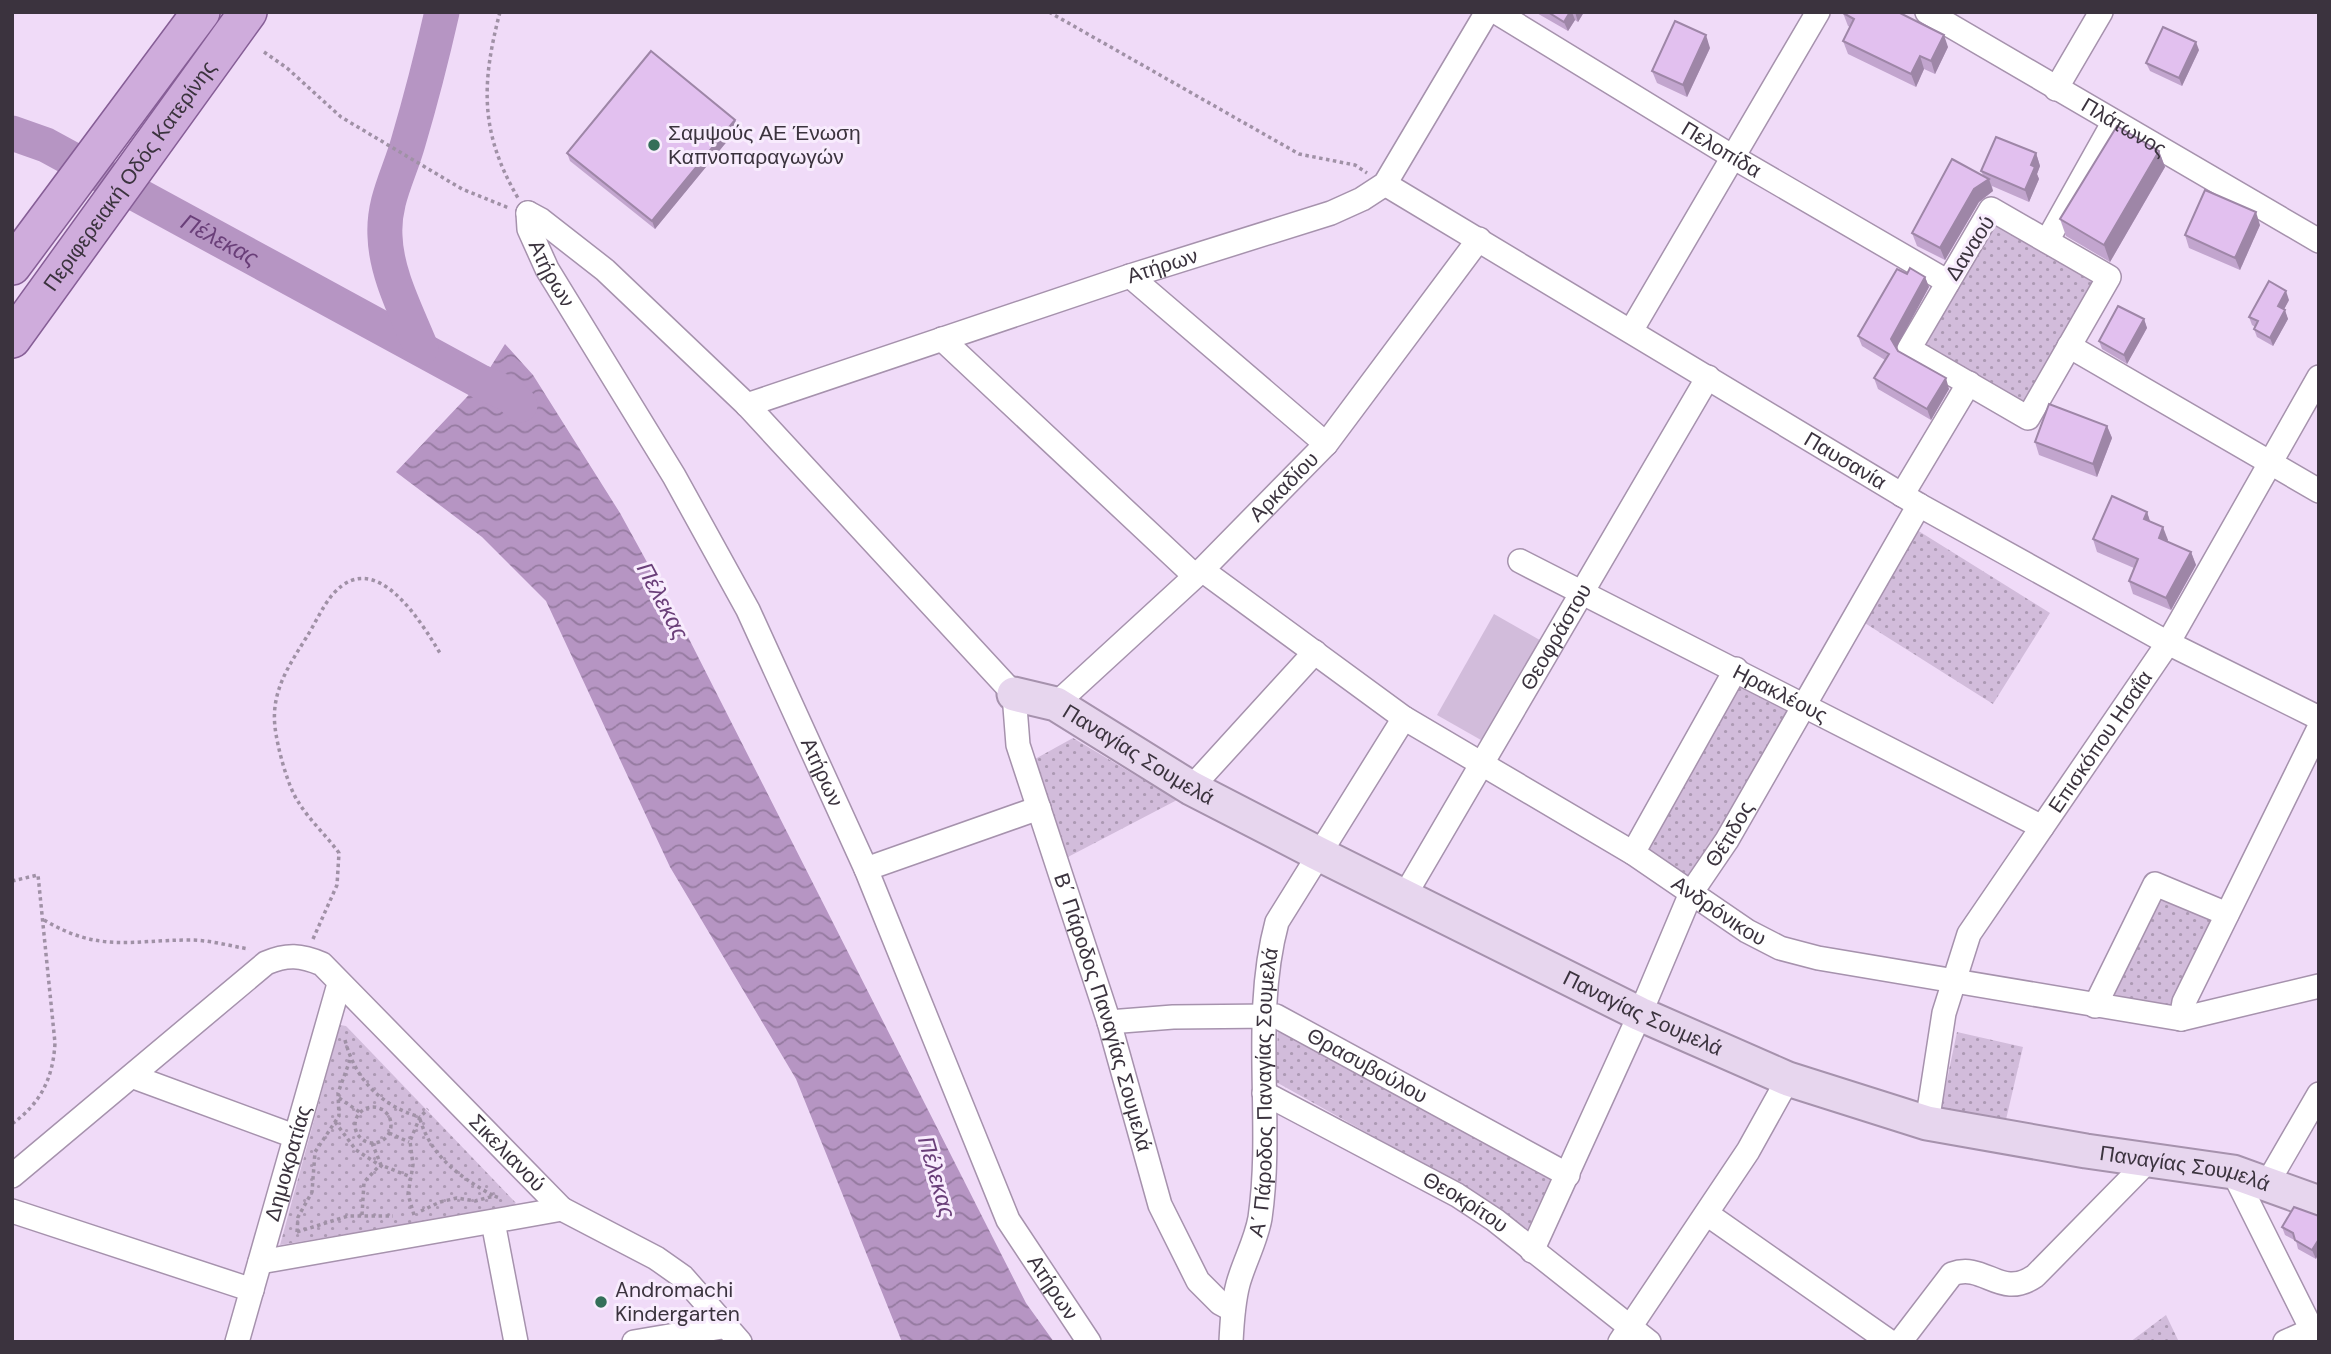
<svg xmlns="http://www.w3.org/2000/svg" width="2331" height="1354" viewBox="0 0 2331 1354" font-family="'DM Sans',sans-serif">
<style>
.green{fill:url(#green-dots)}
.pitch{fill:#d2bcdb}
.water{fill:url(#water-waves)}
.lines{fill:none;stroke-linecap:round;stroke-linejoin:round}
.river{stroke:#b695c3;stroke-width:35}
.street-casing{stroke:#a692ad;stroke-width:26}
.secondary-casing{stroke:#a692ad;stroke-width:37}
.primary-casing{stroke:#865e96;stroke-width:40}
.path{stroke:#a091a6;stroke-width:3.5;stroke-dasharray:3.5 3.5;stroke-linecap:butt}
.street{stroke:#fff;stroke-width:23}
.secondary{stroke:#e7d6ee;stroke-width:33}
.primary{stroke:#cfacdc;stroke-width:37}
.wall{fill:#c2a5ce}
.shaded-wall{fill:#9e86a7}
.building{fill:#e2c0ef;stroke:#9e86a7;stroke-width:2}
.poi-dot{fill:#346f59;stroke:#f8ecfd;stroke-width:2.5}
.labels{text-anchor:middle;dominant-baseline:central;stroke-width:6;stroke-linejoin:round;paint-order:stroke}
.street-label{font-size:21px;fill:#3b333e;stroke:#f8ecfd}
.poi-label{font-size:21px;fill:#3b333e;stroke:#f8ecfd;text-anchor:start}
.water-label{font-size:23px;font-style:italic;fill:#6a3f79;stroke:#f8ecfd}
</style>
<defs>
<pattern id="green-dots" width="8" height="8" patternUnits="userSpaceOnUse" patternTransform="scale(1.75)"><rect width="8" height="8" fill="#d2bcdb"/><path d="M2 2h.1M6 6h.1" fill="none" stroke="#ac99b3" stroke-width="1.8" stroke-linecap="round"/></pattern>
<pattern id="water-waves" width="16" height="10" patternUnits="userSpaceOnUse" patternTransform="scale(1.75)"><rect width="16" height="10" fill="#b695c3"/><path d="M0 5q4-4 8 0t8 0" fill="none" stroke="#957aa0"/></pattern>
</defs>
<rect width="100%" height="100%" fill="#f0dbf8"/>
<g class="green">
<path d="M2001,223L2094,276L2097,287L2029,404L2020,406L1921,349L1992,227Z"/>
<path d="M1917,530L2050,613L1993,704L1860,620Z"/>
<path d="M1741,686L1788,711L1789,715L1689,880L1644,849L1736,688Z"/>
<path d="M1073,738L1177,800L1066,858L1035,759Z"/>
<path d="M2161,895L2220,919L2175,1015L2106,1003Z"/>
<path d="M1278,1023L1556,1176L1531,1235L1484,1198L1276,1082Z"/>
<path d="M340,1025L346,1026L516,1203L511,1207L280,1245Z"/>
<path d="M1957,1032L2023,1047L2004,1128L1939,1118Z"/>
<path d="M2166,1315L2179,1342H2130Z"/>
</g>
<path class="pitch" d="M1494,614L1545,643L1488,744L1437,715Z"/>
<path class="water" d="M505,344L533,375L620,513L687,635L1026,1303L1054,1342H902L796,1079L670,867L546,601L482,537L396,472L481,382Z"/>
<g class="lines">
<g class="river">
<path id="s1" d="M12,133L46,145L481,382L510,395L520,405"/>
<path d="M421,348C407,313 386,274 385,236C383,201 399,175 408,143C421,99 432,56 442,12"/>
</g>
<defs>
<g id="street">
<path id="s2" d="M1496,12L1733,157L1948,282"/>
<path id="s3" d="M1927,12L2319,241"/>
<path d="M2056,89L2101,12"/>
<path id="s4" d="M1385,184L1919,505L2168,643L2319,718"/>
<path d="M1991,209L2109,277L2028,418L1909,349Z"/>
<path id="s5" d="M528,213L541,220L605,270L747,405L1014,694L1018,745L1109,1022L1160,1205L1198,1281L1220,1303L1233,1310"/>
<path id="s6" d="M528,213L529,229L547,269L674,476L748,610L866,869L1008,1220L1089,1342"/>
<path d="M2047,241L2113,123"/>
<path d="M1130,276L1326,444"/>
<path d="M1631,331L1818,12"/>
<path d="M942,339L1195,576"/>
<path d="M2069,346L2319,491"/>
<path id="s7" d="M747,405L1130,276L1331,213L1362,199L1385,184L1487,12"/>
<path d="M1902,495L1969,383"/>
<path id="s8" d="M1520,561L2042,827"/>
<path id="s9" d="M1202,570L1404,718L1633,853L1747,931L1780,948L1818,958L2181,1019L2319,986"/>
<path id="s10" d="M1056,704L1202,570L1326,444L1479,239"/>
<path d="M1191,788L1315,652"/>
<path d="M1633,853L1736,669"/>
<path d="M866,869L1039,808"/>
<path id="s11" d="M1405,895L1708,377"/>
<path d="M2095,1006L2155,884L2227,914"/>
<path d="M2181,1019L2184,1002L2319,728"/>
<path id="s12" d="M1109,1022L1173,1017L1276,1016L1568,1175"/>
<path d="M134,1077L294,1136"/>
<path id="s13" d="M1264,1093L1457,1195L1495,1220L1649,1342"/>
<path id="s14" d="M1927,1123L1944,1013L1969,934L2168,643L2319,377"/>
<path d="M2233,1172L2318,1342"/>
<path id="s15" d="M12,1176L266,963C287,954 301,955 322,964L562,1209L656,1258L683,1277L740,1342"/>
<path d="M2268,1182L2319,1094"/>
<path d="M12,1211L252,1290"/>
<path d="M1707,1214L1890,1342"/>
<path d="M493,1222L516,1342"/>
<path id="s16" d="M1532,1251L1640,1014L1691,893L1727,840L1919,505"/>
<path d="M260,1262L562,1209"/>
<path id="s17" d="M237,1342L339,984"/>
<path d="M634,1342L728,1326"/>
<path id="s18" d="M1231,1342C1232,1322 1233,1303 1238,1284C1244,1262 1256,1241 1260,1218C1274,1121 1251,1018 1277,922L1404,718"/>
<path d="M1620,1342L1748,1151L1788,1079"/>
<path d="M1900,1342L1952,1274C1985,1262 2000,1300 2035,1276L2150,1159"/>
<path d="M2285,1342L2312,1330"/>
</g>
<g id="secondary">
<path id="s19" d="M1014,694L1056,704L1191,788L1317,853L1640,1014L1788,1079L1927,1123L2086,1151L2233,1172L2319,1203"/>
</g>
<g id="primary">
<path d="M12,266L201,12"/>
<path id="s20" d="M12,339L248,12"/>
</g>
</defs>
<use href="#street" class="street-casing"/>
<use href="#secondary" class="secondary-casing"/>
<use href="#primary" class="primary-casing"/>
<g class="path">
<path d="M500,12C481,84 480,133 518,198"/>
<path d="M1049,12L1299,154L1355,165L1367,173"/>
<path d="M264,52L287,68L341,117L462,189L509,208"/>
<path d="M12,881L38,875L55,1043C53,1078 41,1103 12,1124"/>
<path d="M44,920C100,953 130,940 190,940C210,940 230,946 249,949"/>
<path d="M313,939L337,885L339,853C327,836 310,821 299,803C288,788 277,746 275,727C271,692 288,667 306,638C315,624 323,605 334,593C376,547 421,622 440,653"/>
<path d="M345,1040C355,1079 381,1106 420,1117"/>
<path d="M339,1098L361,1113"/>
<circle cx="373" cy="1125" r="18"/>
<path d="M420,1119C431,1157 461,1178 494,1196"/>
<path d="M335,1122L356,1150L384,1168"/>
<path d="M389,1133L409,1142"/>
<path d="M372,1143L381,1165L411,1177"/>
<path d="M421,1211L440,1202L457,1198L475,1201L494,1196L500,1198"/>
<path d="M362,1215L364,1182L380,1165"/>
<path d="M414,1215L408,1194L413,1165L410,1141L420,1117L428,1109"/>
<path d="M297,1232L348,1216H393"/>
<path d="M297,1232L298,1217L312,1192L315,1152L339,1116L338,1093L350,1060"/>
</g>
<use href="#street" class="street"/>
<use href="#secondary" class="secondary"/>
<use href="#primary" class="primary"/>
</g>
<g class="wall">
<path d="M1535,12H1584L1578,22L1575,20L1568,31Z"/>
<path d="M1843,13L1948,47L1935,74L1924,69L1916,87L1848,54L1843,41L1850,27L1848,26Z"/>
<path d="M1710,48L1687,97L1657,83L1652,71Z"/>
<path d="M2199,50L2182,86L2150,71L2146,63Z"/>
<path d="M738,128L655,229L570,161L567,153Z"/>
<path d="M2159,151L2165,167L2110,262L2066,236L2060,219Z"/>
<path d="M2036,153L2040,166L2037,174L2039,179L2029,202L1992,186L1993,191L1979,202L1945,260L1917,246L1912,233L1983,175L1981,171Z"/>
<path d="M2260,225L2240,270L2189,248L2185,235Z"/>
<path d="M1907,274L1925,277L1929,287L1896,347L1898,351L1949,389L1931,420L1878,389L1874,378L1885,360L1862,346L1858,336Z"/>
<path d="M2289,300L2284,309L2288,319L2273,346L2257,337L2254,329L2255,327L2252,325L2249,317Z"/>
<path d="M2144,319L2147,328L2127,364L2102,349L2099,341Z"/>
<path d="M2107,426L2112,438L2097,477L2039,455L2035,442Z"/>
<path d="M2147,512L2150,522L2168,540L2167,542L2191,552L2196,565L2171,610L2133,594L2129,581L2134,568L2097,552L2093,539Z"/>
<path d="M2319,1216L2316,1259L2298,1249L2296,1241L2285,1235L2282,1227Z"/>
</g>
<g class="shaded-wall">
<path d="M1570,12H1572L1575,20L1568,31L1564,22Z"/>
<path d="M1575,12H1584L1578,22Z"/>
<path d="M1706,35L1710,48L1687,97L1683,85Z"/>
<path d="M1944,35L1948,47L1935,74L1931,61Z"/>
<path d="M2196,42L2199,50L2182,86L2179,78Z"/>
<path d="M1920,56L1924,69L1916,87L1911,74Z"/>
<path d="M735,120L738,128L655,229L652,221Z"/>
<path d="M2159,151L2165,167L2110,262L2104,245Z"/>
<path d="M2036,153L2040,166L2037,174L2039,179L2029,202L2025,190L2031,165Z"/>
<path d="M1989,179L1993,191L1979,202L1945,260L1940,248L1974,189Z"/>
<path d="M2256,212L2260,225L2240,270L2235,258Z"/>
<path d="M1925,277L1929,287L1895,350L1891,339Z"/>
<path d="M2286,291L2289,300L2281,315L2278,306Z"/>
<path d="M2285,310L2288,319L2273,346L2270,338Z"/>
<path d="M2144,319L2147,328L2127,364L2124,355Z"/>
<path d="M1946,378L1949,389L1931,420L1927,409Z"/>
<path d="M2107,426L2112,438L2097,477L2093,464Z"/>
<path d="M2147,512L2151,524L2144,519Z"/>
<path d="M2163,527L2168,540L2163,550L2159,538Z"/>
<path d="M2191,552L2196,565L2171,610L2166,598Z"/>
<path d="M2319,1239V1253L2316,1259L2312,1250Z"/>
</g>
<g class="building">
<path d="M1548,12H1570L1564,22Z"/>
<path d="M1844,12H1898L1944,35L1931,61L1920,56L1911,74L1843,41L1854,19L1843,13Z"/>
<path d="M1675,21L1706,35L1683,85L1652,71Z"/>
<path d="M2163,27L2196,42L2179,78L2146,63Z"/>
<path d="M651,51L735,120L652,221L567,153Z"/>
<path d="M2117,126L2159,151L2104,245L2060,219Z"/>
<path d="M1996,137L2036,153L2031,165L2035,167L2025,190L1981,171Z"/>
<path d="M1952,159L1989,179L1974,189L1940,248L1912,233Z"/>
<path d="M2205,190L2256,212L2235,258L2185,235Z"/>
<path d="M1910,268L1925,277L1891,339L1898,351L1946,378L1927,409L1874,378L1889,354L1858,336L1897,269L1907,274Z"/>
<path d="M2269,281L2286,291L2278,306L2285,310L2270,338L2254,329L2258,321L2249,317Z"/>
<path d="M2118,306L2144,319L2124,355L2099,341Z"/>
<path d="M2049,404L2107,426L2093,464L2035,442Z"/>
<path d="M2112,496L2147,512L2144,519L2163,527L2159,538L2191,552L2166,598L2129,581L2138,559L2093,539Z"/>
<path d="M2294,1207L2319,1216V1239L2312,1250L2295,1240L2293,1233L2282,1227Z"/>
</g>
<g class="poi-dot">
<circle cx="654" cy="145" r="7"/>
<circle cx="601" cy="1302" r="7"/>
</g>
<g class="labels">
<g class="street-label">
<text stroke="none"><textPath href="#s3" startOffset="228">Πλάτωνος</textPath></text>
<text stroke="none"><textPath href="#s2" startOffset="264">Πελοπίδα</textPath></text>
<text stroke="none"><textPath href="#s20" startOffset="201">Περιφερειακή Οδός Κατερίνης</textPath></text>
<text transform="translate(1970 248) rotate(-57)">Δαναού</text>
<text stroke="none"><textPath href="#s7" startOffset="438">Ατήρων</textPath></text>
<text stroke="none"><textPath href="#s6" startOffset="66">Ατήρων</textPath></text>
<text stroke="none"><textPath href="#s4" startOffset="537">Παυσανία</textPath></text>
<text stroke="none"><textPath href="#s10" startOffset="315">Αρκαδίου</textPath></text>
<text stroke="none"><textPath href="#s11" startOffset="299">Θεοφράστου</textPath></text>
<text stroke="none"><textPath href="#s8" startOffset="292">Ηρακλέους</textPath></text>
<text stroke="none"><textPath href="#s14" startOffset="427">Επισκόπου Ησαΐα</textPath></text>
<text stroke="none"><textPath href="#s19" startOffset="140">Παναγίας Σουμελά</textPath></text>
<text stroke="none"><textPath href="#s6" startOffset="634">Ατήρων</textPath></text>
<text stroke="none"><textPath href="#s16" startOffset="462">Θέτιδος</textPath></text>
<text stroke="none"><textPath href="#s9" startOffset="620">Ανδρόνικου</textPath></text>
<text stroke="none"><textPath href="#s5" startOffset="1017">Β΄ Πάροδος Παναγίας Σουμελά</textPath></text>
<text stroke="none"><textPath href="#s19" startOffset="707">Παναγίας Σουμελά</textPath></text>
<text stroke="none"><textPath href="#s12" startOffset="271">Θρασυβούλου</textPath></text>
<text stroke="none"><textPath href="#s18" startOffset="254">Α΄ Πάροδος Παναγίας Σουμελά</textPath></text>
<text stroke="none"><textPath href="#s15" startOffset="654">Σικελιανού</textPath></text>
<text stroke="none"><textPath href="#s17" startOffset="186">Δημοκρατίας</textPath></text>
<text stroke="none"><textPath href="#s19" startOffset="1274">Παναγίας Σουμελά</textPath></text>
<text stroke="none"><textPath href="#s13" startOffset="229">Θεοκρίτου</textPath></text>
<text stroke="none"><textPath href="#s6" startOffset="1200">Ατήρων</textPath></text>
</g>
<g class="poi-label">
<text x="668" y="133">Σαμψούς ΑΕ Ένωση<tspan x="668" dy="24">Καπνοπαραγωγών</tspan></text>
<text x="615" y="1290">Andromachi<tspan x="615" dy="24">Kindergarten</tspan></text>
</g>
<g class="water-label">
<text stroke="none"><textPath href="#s1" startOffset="234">Πέλεκας</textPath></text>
<text transform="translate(663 601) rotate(62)">Πέλεκας</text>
<text transform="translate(937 1177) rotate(74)">Πέλεκας</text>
</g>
</g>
<rect width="2331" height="1354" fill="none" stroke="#3b333e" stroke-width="28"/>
</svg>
